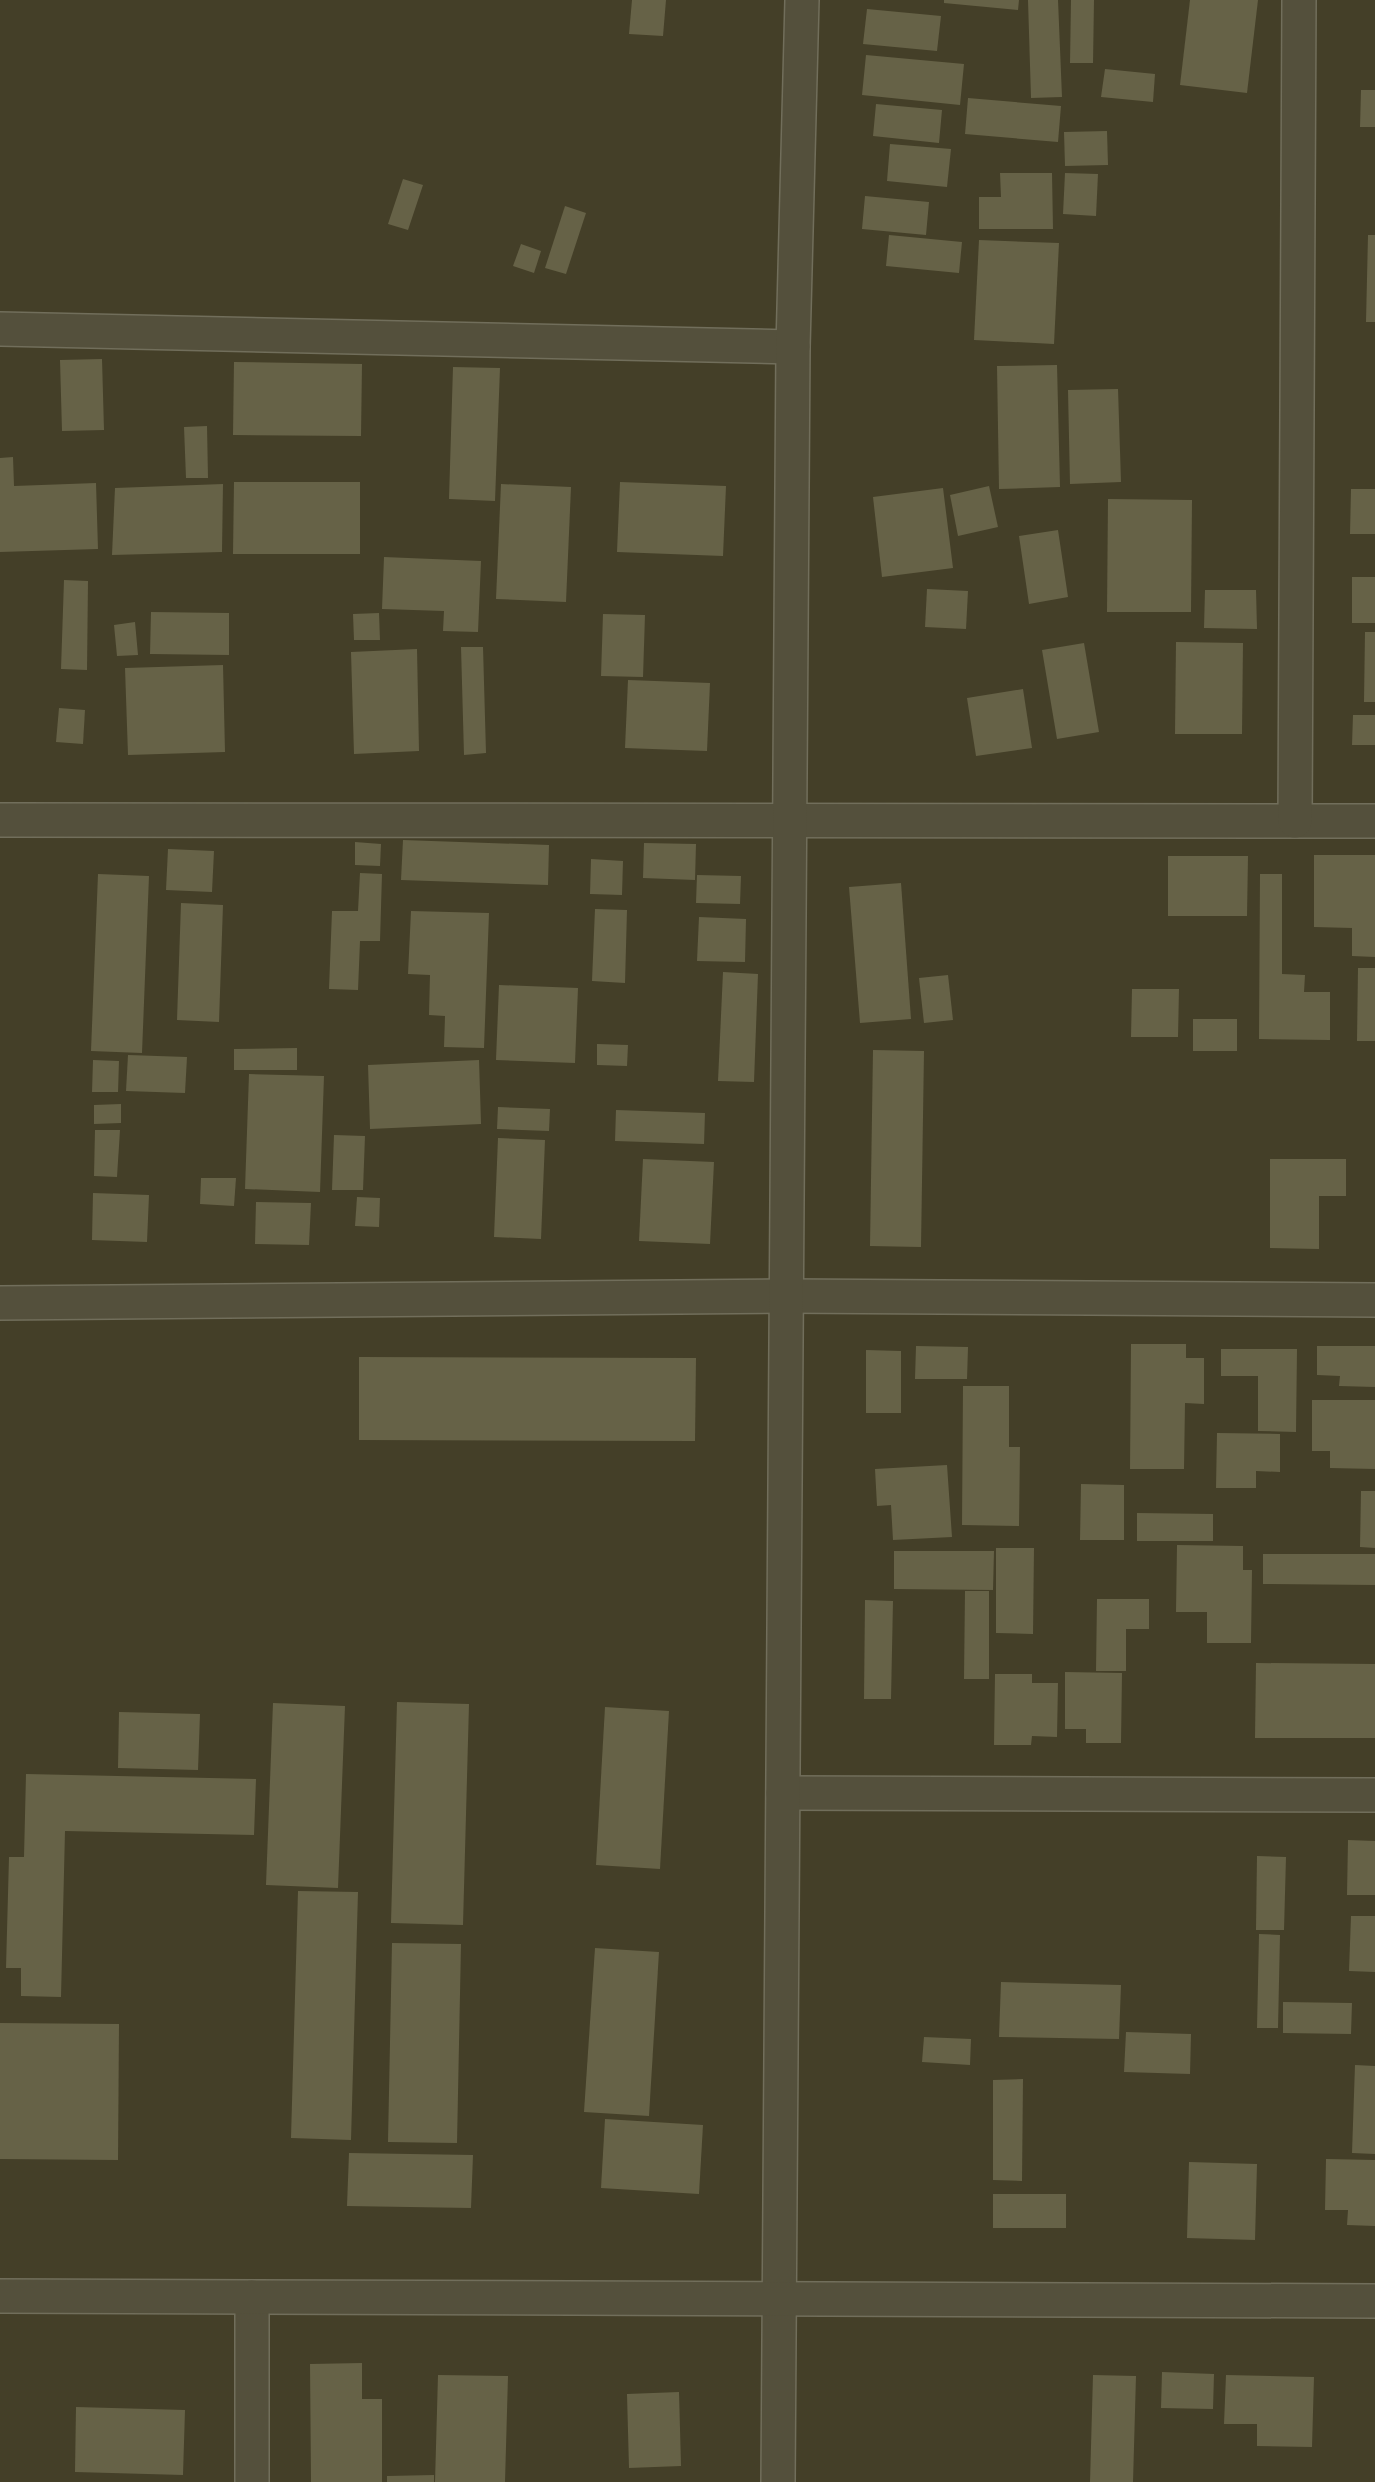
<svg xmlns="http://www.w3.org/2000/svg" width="1375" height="2482" viewBox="0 0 1375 2482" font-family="Karla,sans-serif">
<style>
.building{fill:#666247}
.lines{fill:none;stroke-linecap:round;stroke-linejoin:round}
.minor-casing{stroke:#716e5b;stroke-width:36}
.tertiary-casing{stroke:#716e5b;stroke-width:36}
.minor{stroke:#54503c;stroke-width:33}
.tertiary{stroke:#54503c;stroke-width:33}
</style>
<rect width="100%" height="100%" fill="#443f28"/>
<g class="building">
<path d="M632,0H666L663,36L629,34Z"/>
<path d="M944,0H1019L1018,10L944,3Z"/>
<path d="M1028,0H1058L1062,97L1031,98Z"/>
<path d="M1071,0H1094L1093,63H1070Z"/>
<path d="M1190,0H1258L1247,93L1180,85Z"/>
<path d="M867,9L941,16L937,51L863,44Z"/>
<path d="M866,55L964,64L960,105L862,95Z"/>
<path d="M1105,69L1155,74L1153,102L1101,97Z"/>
<path d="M1361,90H1375V127H1360Z"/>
<path d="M968,98L1061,106L1058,142L965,134Z"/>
<path d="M876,104L942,110L939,143L873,136Z"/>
<path d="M1107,131L1108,165L1065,166L1064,132Z"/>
<path d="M890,144L951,149L947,187L887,181Z"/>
<path d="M1000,173H1052L1053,229H979V197H1001Z"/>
<path d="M1065,173L1098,174L1096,216L1063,214Z"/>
<path d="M403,179L423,185L408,230L388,224Z"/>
<path d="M865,196L929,202L926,235L862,229Z"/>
<path d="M565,206L586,213L566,274L545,268Z"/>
<path d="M889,235L962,242L959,273L886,266Z"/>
<path d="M1368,235H1375V322H1366Z"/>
<path d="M979,240L1059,243L1054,344L974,340Z"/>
<path d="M521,244L541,251L534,273L513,266Z"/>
<path d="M102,359L104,430L62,431L60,360Z"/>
<path d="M234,362L362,364L361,436L233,435Z"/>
<path d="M1057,365L1060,487L999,489L997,366Z"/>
<path d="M453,367L500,368L495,501L449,499Z"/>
<path d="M1118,389L1121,482L1070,484L1068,390Z"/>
<path d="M207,426L208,478H186L184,427Z"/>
<path d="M13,457L14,486L96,483L98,549L0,552V458Z"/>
<path d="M234,482H360V554H233Z"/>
<path d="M620,482L726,486L723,556L617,552Z"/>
<path d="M223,484L222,552L112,555L115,488Z"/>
<path d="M501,484L571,487L566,602L496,599Z"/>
<path d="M989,486L998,527L958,536L950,495Z"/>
<path d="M943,488L953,568L882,577L873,497Z"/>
<path d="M1351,489H1375V534H1350Z"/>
<path d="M1108,499L1192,500L1191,612H1107Z"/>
<path d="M1058,530L1068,597L1029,604L1019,536Z"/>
<path d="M384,557L481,561L478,632L443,631L444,611L382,609Z"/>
<rect x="1352" y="577" width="23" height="46"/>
<path d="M64,580L88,581L87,670L61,669Z"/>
<path d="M927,589L968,591L966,629L925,627Z"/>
<path d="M1205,590H1256L1257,629L1204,628Z"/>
<path d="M151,612L229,613V655L150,654Z"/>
<path d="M379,613L380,640H354L353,614Z"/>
<path d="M603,614L645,615L643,677L601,676Z"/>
<path d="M135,622L138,655L117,656L114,625Z"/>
<path d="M1365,632H1375V702H1364Z"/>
<path d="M1176,642L1243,643L1242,734H1175Z"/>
<path d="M1084,643L1099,732L1057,739L1042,650Z"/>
<path d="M461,647H483L486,753L464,755Z"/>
<path d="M417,649L419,751L354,754L351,652Z"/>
<path d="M223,665L225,752L128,755L125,668Z"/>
<path d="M628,680L710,683L707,751L625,748Z"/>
<path d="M1023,689L1032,748L976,756L967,698Z"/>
<path d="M59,708L85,710L83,744L56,742Z"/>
<path d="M1353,715H1375V745H1352Z"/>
<path d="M403,840L549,845L548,885L401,880Z"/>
<path d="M355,842L381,844L380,866L355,865Z"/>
<path d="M644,843L696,844L695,880L643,878Z"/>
<path d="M168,849L214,851L212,892L166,890Z"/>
<path d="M1314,855H1375V957L1352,956V928L1314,927Z"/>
<path d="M1168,856H1248L1247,916H1168Z"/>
<path d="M591,859L623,861L622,895L590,894Z"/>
<path d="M360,873L382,874L380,941H360L358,990L329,989L332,911H358Z"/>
<path d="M98,874L149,876L142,1053L91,1051Z"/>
<path d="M1260,874H1282V974L1305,975L1304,992H1330V1040L1259,1039Z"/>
<path d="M697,875L741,876L740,904L696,903Z"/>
<path d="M901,883L911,1019L860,1023L849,887Z"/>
<path d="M181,903L223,905L219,1022L177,1020Z"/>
<path d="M595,909L627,910L625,983L592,981Z"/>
<path d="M411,911L489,913L484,1048L444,1047L445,1016L429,1015L430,975L408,974Z"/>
<path d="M699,917L746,919L745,962L697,961Z"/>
<path d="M1358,968H1375V1041H1357Z"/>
<path d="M723,972L758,974L754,1082L718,1081Z"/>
<path d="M948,975L953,1020L924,1023L919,978Z"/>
<path d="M499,985L578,988L575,1063L496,1060Z"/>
<path d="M1132,989H1179L1178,1037H1131Z"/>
<rect x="1193" y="1019" width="44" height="32"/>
<path d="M597,1044L628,1045L627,1066L597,1065Z"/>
<path d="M297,1048V1070H234V1049Z"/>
<path d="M873,1050L924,1051L921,1247L870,1246Z"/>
<path d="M128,1055L187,1057L185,1093L126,1091Z"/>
<path d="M93,1060L119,1061L118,1092H92Z"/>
<path d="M479,1060L481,1124L370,1129L368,1065Z"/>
<path d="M249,1074L324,1076L320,1192L245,1189Z"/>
<path d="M121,1104V1123L94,1124V1105Z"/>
<path d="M498,1107L550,1109L549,1131L497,1129Z"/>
<path d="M616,1110L705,1113L704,1144L615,1141Z"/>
<path d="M95,1130H120L117,1177L94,1176Z"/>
<path d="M334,1135L365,1136L363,1190H332Z"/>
<path d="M498,1138L545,1140L541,1239L494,1237Z"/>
<path d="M643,1159L714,1162L710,1244L639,1241Z"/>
<path d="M1270,1159H1346V1196H1319V1249L1270,1248Z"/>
<path d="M201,1178H236L234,1206L200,1204Z"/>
<path d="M93,1193L149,1195L147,1242L92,1240Z"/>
<path d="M357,1197L380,1198L379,1227L355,1226Z"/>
<path d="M256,1202L311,1203L309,1245L255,1244Z"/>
<path d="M1131,1344H1186V1358H1204V1404L1185,1403L1184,1469H1130Z"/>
<path d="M916,1346L968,1347L967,1379H915Z"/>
<path d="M1317,1346H1375V1387L1339,1386L1340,1376L1317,1375Z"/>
<path d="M1221,1349H1297L1296,1432L1258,1431V1376H1221Z"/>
<path d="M866,1350L901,1351V1413H866Z"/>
<path d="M359,1357L696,1358L695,1441L359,1440Z"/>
<path d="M963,1386H1009V1447H1020L1019,1526L962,1525Z"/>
<path d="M1312,1400H1375V1469L1330,1468V1451H1312Z"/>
<path d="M1217,1433L1280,1434V1472L1256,1471V1488H1216Z"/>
<path d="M947,1465L952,1537L893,1540L891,1505L877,1506L875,1469Z"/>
<path d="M1081,1484L1124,1485V1540H1080Z"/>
<path d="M1361,1491H1375V1548L1360,1547Z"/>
<path d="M1137,1513L1213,1514V1541H1137Z"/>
<path d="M1177,1545L1243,1546V1570H1252L1251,1643H1207V1612H1176Z"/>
<path d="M996,1548H1034L1033,1634L996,1633Z"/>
<path d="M894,1551H994L993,1590L894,1589Z"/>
<path d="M1263,1554H1375V1585L1263,1584Z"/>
<path d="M965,1591H989V1679H964Z"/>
<path d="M1097,1599H1149V1629H1126V1671H1096Z"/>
<path d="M865,1600L893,1601L891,1699H864Z"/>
<path d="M1256,1663L1375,1664V1738H1255Z"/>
<path d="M1065,1672L1122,1673L1121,1743H1086V1729H1065Z"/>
<path d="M995,1674H1032V1683H1058L1057,1737L1032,1736L1031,1745H994Z"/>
<path d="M397,1702L469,1704L463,1925L391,1923Z"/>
<path d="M273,1703L345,1706L338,1888L266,1885Z"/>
<path d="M605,1707L669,1711L660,1869L596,1865Z"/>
<path d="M119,1712L200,1714L198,1770L118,1768Z"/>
<path d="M26,1774L256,1779L254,1835L65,1831L61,1997L21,1996V1968H6L9,1857H24Z"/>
<path d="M1348,1840L1375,1841V1895H1347Z"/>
<path d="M1257,1856L1286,1857L1284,1930H1256Z"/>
<path d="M298,1891L358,1892L351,2140L291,2138Z"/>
<path d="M1351,1916H1375V1972L1349,1971Z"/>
<path d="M1259,1934L1280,1935L1278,2028H1257Z"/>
<path d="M392,1943L461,1944L457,2143L388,2142Z"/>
<path d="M595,1948L659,1952L649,2116L584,2112Z"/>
<path d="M1001,1982L1121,1985L1119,2039L999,2037Z"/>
<path d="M1283,2002L1352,2003L1351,2034L1283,2033Z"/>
<path d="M0,2023L119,2024L118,2160L0,2159Z"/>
<path d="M1126,2032L1191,2034L1190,2074L1124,2072Z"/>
<path d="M924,2037L971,2039L970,2065L922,2062Z"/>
<path d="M1355,2065L1375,2066V2154L1352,2153Z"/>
<path d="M1023,2079L1022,2181L993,2180V2080Z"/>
<path d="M605,2119L703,2125L699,2194L601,2188Z"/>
<path d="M349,2153L473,2155L471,2208L347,2206Z"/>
<path d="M1326,2159L1375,2160V2226L1347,2225L1348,2210H1325Z"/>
<path d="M1189,2162L1257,2164L1255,2240L1187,2238Z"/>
<rect x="993" y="2194" width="73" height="34"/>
<path d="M362,2363V2399H382V2482H311L310,2364Z"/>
<path d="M1162,2372L1214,2374L1213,2409L1161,2408Z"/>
<path d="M438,2375L508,2376L505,2482H435Z"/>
<path d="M1093,2375L1136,2376L1133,2482H1090Z"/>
<path d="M1226,2375L1314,2377L1312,2447L1257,2446V2424H1224Z"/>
<path d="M679,2392L681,2466L629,2468L627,2394Z"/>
<path d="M76,2407L185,2410L183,2475L75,2472Z"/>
<path d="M434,2475V2482H387V2476Z"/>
</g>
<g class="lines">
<defs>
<g id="minor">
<path d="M0,329L793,347"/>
<path d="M0,820L1375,821"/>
<path d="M1295,821L1299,0"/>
<path d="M0,1303L787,1296L1375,1300"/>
<path d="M783,1793L1375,1795"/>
<path d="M252,2297V2482"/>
<path d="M778,2482L793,347L802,0"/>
</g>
<path id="tertiary" d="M0,2296L1375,2301"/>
</defs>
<use href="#minor" class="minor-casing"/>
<use href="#tertiary" class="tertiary-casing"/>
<use href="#minor" class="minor"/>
<use href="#tertiary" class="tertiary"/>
</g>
</svg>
